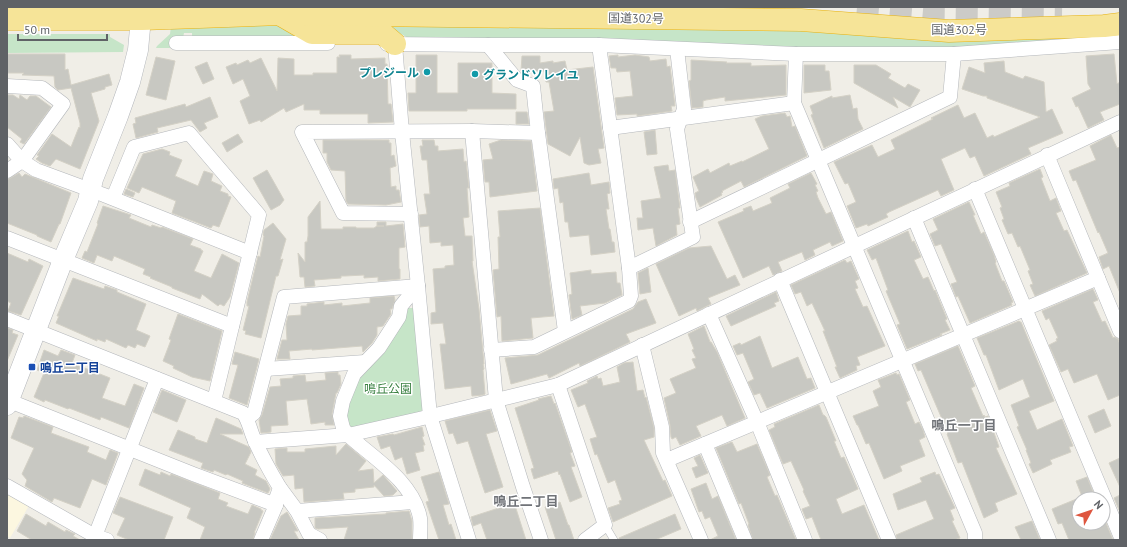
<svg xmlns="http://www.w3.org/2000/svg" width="1127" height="547" viewBox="0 0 1127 547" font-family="'PT Sans','Noto Sans JP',sans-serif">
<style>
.commercial{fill:#fcf7e0}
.green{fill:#c6e5c8}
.building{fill:#c8c8c2;stroke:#d4d1c6}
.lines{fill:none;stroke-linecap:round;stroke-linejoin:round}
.highway-tunnel{stroke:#cccbc7;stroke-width:22;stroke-dasharray:22 11;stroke-linecap:butt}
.lane-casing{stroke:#b4b7bb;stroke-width:8}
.street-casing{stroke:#b4b7bb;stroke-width:15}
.secondary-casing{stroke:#b3b6bb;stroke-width:21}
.highway-casing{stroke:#e7b210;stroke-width:23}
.lane{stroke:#fff;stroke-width:7}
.street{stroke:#fff;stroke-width:14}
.secondary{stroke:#fff;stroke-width:20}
.highway{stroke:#f6e498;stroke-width:22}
.culture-dot{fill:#0f9aa8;stroke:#fff;stroke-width:1.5}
.transit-dot{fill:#1a4fb4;stroke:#fff;stroke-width:1.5}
.labels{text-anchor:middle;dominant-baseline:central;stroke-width:3;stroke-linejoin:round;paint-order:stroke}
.street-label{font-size:12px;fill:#5f6266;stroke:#fff}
.culture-label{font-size:12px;font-weight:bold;fill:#0d838f;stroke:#fff;text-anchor:end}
.transit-label{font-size:12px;font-weight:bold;fill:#164399;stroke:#fff;text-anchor:start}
.park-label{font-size:12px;fill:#3b8143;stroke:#fff}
.neighbourhood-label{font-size:13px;font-weight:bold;fill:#707378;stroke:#fff}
</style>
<rect width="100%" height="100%" fill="#f0eee7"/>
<path class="commercial" d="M7,492L30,504L10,538L7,536Z"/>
<g class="green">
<path d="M289,25L312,36L192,37V33H184L183,38L172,48H156L157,46L170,34L171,26Z"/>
<path d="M380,25L1120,32V39L950,51L410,39C401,33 390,30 380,25Z"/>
<path d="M7,34H110V37L124,45L123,52L7,53Z"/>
<path d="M405,308H414L423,409L419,414L350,431L345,428V403L355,375Z"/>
</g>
<g class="building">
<path d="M7,54H65V70L68,69L71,85L109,74L112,85L105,87V89L91,93L99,121L80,169L56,159L50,166L42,163L36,159L39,156L37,155L52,134L71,147L79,127L80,128V123L71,88L58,90L55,87L54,76L22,75L24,73H7Z"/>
<path d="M1114,54L1117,84L1120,82V104L1100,112L1104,120L1088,128L1078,106L1076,107L1072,98L1091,89L1088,84L1086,56Z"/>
<path d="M339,55H351V59L385,58V64H387L388,104H391L393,122L368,123V114H320V110H304V104L286,112L284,108L261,122L260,120L249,124L240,101L250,96L243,79L233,84L226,67L236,63L237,65L248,60L250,63L261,58L277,91L278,58L294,59V75H313V73H337V57H340Z"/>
<path d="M416,55H437V93H458V63H492V93L516,94V109H467V111H409L408,93H416Z"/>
<path d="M618,55V57L635,55L649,57L650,61L666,59L667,67L670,66L675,106H671L672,111L637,116V114L617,115L615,98L633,96L630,71L617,72L616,68H611L609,56Z"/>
<path d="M522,56H540V63L553,61V63L565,61L567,70L593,67L604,148L598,149L601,163L589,165L584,163L580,137L570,156L548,144L544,112L554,111L549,82H546L544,71H521Z"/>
<path d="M156,57L175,61L166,100L146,95Z"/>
<path d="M691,60L727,62L726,63H751V66L786,65V95L725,101V97L706,100L703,101V107L692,108L689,81L691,80Z"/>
<path d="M1004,61L1005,72L1023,79L1025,76L1044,82L1046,112L1052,109L1063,133L1028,148L1031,154L984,176L975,156L970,158L965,148L941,159L954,190L941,196L938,190L889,212L886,214L888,217L868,226L867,224L856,228L847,206L856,202L848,183L845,184L834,162L872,145L878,157L895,149L891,140L933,119L931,118L958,105L964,118L975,113L987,138L993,135L994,137L1040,117L987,98V96H983L962,89L969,67L985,73L984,63Z"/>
<path d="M207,62L214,79L203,84L195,67Z"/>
<path d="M804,65H825V71H829L831,90L804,93Z"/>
<path d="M854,65H876L891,74L888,78L905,88L908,84L920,90L910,107L893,97L898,108L854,83Z"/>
<path d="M7,95H13L19,99L20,95L27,100L30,96H36L51,107L24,144L20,142L22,139L7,127Z"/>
<path d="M850,95L853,109L857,108L858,119L863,129L824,148L811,115L813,114L810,106L832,96V98Z"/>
<path d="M210,97L218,117L204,123L207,128L200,132L191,120L157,128L158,132L136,138L133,124L136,123L135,118L185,104L186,107Z"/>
<path d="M516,112H527L529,124H516Z"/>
<path d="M785,113L787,117L790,116L792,127L795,126L807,156L744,187L741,181L722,191L723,192L721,193L722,195L700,207L696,198L695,193L699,191L693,177L708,169L710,173L729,163L730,166L742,161V162L769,149L755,119L762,116Z"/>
<path d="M655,130L657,154L647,155L644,132Z"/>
<path d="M238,134L243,142L227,152L222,143Z"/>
<path d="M1111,135L1117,148L1120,147V293L1109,266L1103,269L1099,257L1108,253L1099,232L1098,233L1076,180L1073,181L1069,171L1096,160L1090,146Z"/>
<path d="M323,140H389V143H391V156L394,155L396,166L390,168L391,187L396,186V190H399L401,202L386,205L348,204L346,201L345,171L331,170L327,162V153H323Z"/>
<path d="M422,140H434L435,146H438V151L463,149L464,162L466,161L469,188H467L469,217L463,218L465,236H472L473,261H472L479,309L484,364H483L484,369L483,370L485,394L483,395L472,396L471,386L445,389L440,344H446L443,323L431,324V313L436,312L433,269L445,268V266L454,265L453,245L441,246V242L430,243L429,226L420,227L419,215L427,214L424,194H430L427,160H422L420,146H423Z"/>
<path d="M501,140L531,141L537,191L490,197L489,182H485L483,160L493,159L489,144Z"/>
<path d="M162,149L170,152L169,155L182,160L175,176L198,186L204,171L213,174L211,181L222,186L220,191L228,194V196L231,197L219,227L213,225L211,228L172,213L176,201L142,187L139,193L127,188L143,154Z"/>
<path d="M668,165L669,171L675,170L680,208H678L680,224L676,225L677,235L656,246L653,228L638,230L637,218H643L641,201L661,198L654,167Z"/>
<path d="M1040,169L1043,177L1041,178L1050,201L1056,198L1061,211L1056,213L1064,231L1067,230L1087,273L1035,296L1030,285L1033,284L1028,271L1030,270L1020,246L1018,247L1012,233L1008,234L1002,220L1004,219L1000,208L1002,207L996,192L1010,186L1009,183Z"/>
<path d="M267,170L284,200L280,205L271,210L253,178Z"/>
<path d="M19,173L22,177L25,174L71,193L60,224H59L51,242L37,236V235L7,223V180Z"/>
<path d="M589,173L591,185L609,182L610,193L607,194L609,209H606L609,229H610L612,242H614L615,252L591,255L589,235L570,237L568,222H565L563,202L560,203L558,188L554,189L553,179Z"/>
<path d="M811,173L817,184L815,185L818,191L816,192L818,198L826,214L831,212L843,241L832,246L830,242L813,250L815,255L805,260L802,252L778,262L782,271L773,275L769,266L743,278L718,222L744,211L743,209L751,206L753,211L772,203L770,198L790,188L788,184Z"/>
<path d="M126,189L135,193L133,197L124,194Z"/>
<path d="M320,201L321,229H343V227H356V228H374L377,226H384H377V222H386V226L403,224L405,247L399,248V269H400V279L378,281V277L364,278V275L345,276H341V278L314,280L315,286L305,287L304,277H300L298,253L305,262V242H307L308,236V217Z"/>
<path d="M969,202L975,215H973L981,234L984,232L994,255L996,262L995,263L1002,281H1004L1013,302L1011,303L1012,305L970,323L958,296L956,297L951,284L957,282L941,244L935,246L930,234L938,230L933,219Z"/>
<path d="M103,206L131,215L129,218L151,227L152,225L161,228L162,227L193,239L190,245L201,249V250L203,251L194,271L211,278L222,254L239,263L230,297L224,306L220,304L218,306L202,294L200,299L172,288V287L150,278L151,277L143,274L145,269L114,256L112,261L97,255L94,263L82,258L85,251L87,252L98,224L97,223Z"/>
<path d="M540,208L554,316L531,318L533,338L502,341L501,316L497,317L493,270L499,269L498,237H500L498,211Z"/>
<path d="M273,223L286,239L280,260L283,259L278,276H276L261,338L245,334L246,331L243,330L249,306H247V302L258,256L260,257L264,236L263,235L264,230Z"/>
<path d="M908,231L912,242L914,241L921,257L914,260L923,279L928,277L934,291L935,290L947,319L945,320L950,330L940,334L942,335L907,349L897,325L900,324L886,291L888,290L876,258L872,260L867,250Z"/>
<path d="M711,246L727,279L735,275L740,285L708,298L711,304L697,311L696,308L679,316L656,264L689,248Z"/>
<path d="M7,253L28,262L29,259L43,266L21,315L8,311L11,303L7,301Z"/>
<path d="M845,260L847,263L851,261L859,279L855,281L858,288L855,289L863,307L867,306L885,346L857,357L860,365L856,366L857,370L840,378L835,367H837L823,331H825L812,303L807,306L801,292L795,294L791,285Z"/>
<path d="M648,268L651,292L640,294L638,273Z"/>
<path d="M591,270V274L616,272L617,283H620L622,295L605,303L580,306L582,315L572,319L569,295L572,294L570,273Z"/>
<path d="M73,278L104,289L105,286L117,290V292L146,304L136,330L150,336L145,347L137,344L135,348L128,345L126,348L106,339L105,342L97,339V341L56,323L59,316H57Z"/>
<path d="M1093,289L1098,300L1093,302L1102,322L1105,321L1113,338L1114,337L1118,339L1120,345V395L1108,400L1097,374L1074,383L1068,369L1061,372L1049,345L1057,341L1056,339L1058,338L1049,318L1046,320L1042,311Z"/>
<path d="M776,292L779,301L774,303L776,306L731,326L726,316Z"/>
<path d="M394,296L395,300L392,309H390L391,314L383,326L377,327V335L372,343L363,352L362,346L312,350V349L289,351L290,359H277L282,340H287L286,324L288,316L301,315V306H307V304L324,302V305L342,303V306L370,303V298Z"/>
<path d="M646,299L656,323L626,334L630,342L580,366L579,363L549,378L547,374L511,384L505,358L538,355L633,309L638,302Z"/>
<path d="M178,314L222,331L210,381L192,377L173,368L174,366L163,361L171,340L169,339Z"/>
<path d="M1019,321L1020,322H1021L1054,401L1029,411L1037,430L1062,419L1073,446L1069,447L1071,452L1050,460L1052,464L1033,473L1029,464L1031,463L1026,450H1027L1017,427L1019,426L1011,405L1030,397L1023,379L999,390L986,355H984L977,338Z"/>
<path d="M704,326L710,342H711L717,352L745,418L727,426L722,415L696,426L701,436L680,445L676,437L672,439L671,437L670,425L664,398L676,393L670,379L696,368L692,359L696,358L692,350L694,349L688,334Z"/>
<path d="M7,328L13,330L12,333L18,335L7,361Z"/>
<path d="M760,336L772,368L798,357L807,379L811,378L815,388L767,408L760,393L754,395L748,382L754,379L743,353L737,355L733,346L740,343L741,345Z"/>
<path d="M958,346L975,386L971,388L983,416L984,415L985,417L988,416L999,447L996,448L1017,494L995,503L998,511L984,518L962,462L958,463L947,434L948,433L921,370L918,371L915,364Z"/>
<path d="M44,350L58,356L61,350L75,355L72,363L110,378L102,398L125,406L134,384L144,388L129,428L101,417L100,420L69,408L68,409L45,400L44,402L34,397L44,373L37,370Z"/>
<path d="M235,352L259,359L247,405L229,398L238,365L232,364Z"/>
<path d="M633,362L637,391L643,390L645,398L646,397L654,428V437L644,440L663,481L665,480L672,496L613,522L608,508L620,504L619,501L622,500L615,480L608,483L597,454L595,455L590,439L597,437L585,404L578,407L571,390L588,383L587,381L597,376L598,379L601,378L603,386L620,382L617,367L624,363Z"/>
<path d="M338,372V375H340L341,384L337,393H336L332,414L334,425H325V422L311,424L307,399L286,401L288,425L271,426V432L261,433L259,420L262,415L270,387L281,386L280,379L293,378V376L305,375L306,382L326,380L325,373Z"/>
<path d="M896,373L897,375L899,374L910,400L906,402L915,424L919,422L923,430L925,437L919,440L925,456L900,466L902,471L884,479L869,443L866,444L858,425H857L853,416L879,406L873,391L881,387L878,380Z"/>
<path d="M162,390L186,400L177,422L153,412Z"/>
<path d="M551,396L554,404L555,403L572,452L570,453L575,466L571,467L582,497L570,502L560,474L559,475L558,471L534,479L531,469L534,468L515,408L539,400L538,399Z"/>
<path d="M819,405L823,415H824L826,417L836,441H834L841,458L844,457L858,489L836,499L842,514L864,505L879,540H821L812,517L806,519L802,509L810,506L803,491L804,490L791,461L783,464L769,430L775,427L774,424Z"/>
<path d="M1104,409L1111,426L1095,433L1088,416Z"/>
<path d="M490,410L497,431L486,434L503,487L485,493L468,441L457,444L453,433L449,434L445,421Z"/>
<path d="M24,416L53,427L51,433L89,447L87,452L106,460L110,450L118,453L106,485L92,479L80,508L54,498L52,502L25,486L27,480L22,474L34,448L11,438L19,417L23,418Z"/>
<path d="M216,418L241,429L243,434H220L249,447L251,452L245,464L257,470L255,475L266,481L270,489L268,493L242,483L243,481L227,474L226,475L214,470L213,472L201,468L203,463L169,450L178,430L195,437V439L207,443Z"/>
<path d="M422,427L424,436L422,437L425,445H423L424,451L415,453L420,470L407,474L402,457L395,460L390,446L381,449L377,437L393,434L394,435Z"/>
<path d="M732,442L737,452L757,444L770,475L767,477L775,496L777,495L796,540H753L748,525L749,524L741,503L739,504L716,448Z"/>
<path d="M346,444L366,461L358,471L373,469L374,483L383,475L397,491L393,495L384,496L374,485V487L355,489V492L343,493L344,499L304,502L303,488L295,489L294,475L283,476L276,464L275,449L287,448V452H305V449L336,446V455Z"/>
<path d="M700,455L708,473L696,478L692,468L698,466L694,458Z"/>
<path d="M1120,458V487L1109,463Z"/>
<path d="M145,469L160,475L161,472L170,476L171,474L220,493L218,499L228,503L226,506L248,514L252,505L261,509V510L263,511L254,533L255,532L253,540H200L205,527L187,518L191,508L139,485Z"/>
<path d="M439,472L449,504L443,505L449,525L451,524L456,540H439L426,502L429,501L421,477Z"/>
<path d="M935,472L936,475L939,474L955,508L950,510L954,520L952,521L960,538L954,540H897L896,535L934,519L926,500L898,510L893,494L922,482L920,478Z"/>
<path d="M1087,477L1096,499H1083L1076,481Z"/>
<path d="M706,483L712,499L718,496L736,540H710L718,536L710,517L705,519L702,511L699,512L691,489Z"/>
<path d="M1120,495V510H1119L1114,498Z"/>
<path d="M512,496L526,540H487L481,523L473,526L471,517L505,506L503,498Z"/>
<path d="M120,497L173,517L164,540H129L117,535L125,518L113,513Z"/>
<path d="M1079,498V523H1106L1113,540H1069L1062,523L1058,524L1052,509Z"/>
<path d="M560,502L568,525H569L574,540H556L545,507Z"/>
<path d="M409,511L412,521V540H344L348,527L318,529L315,528V518L386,514V513Z"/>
<path d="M287,512L298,531H294L299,540H270L281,516Z"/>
<path d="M26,514L46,526L48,522L65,532L66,530L75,534L73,536L80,540H32L17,531Z"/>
<path d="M675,514L681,529L655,540H619V538Z"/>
<path d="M1032,521L1040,540H1021L1015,527Z"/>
</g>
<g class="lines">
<g class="highway-tunnel">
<path d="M7,7H192"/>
<path d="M603,7H757"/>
<path d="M857,7L939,14L1062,16"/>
</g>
<defs>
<path id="lane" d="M605,525L614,540"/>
<g id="street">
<path d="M176,43H328"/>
<path d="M387,44L488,45H599L796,54H954L1120,42"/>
<path d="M395,44L402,132L418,286L430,416L469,540"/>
<path d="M488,45L517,80L533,86L538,133L565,331"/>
<path d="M796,54L794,103L975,533V540"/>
<path d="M7,86L42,88L63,104L22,161L7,171"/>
<path d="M610,128L794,103"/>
<path d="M472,131L496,400L523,487L541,540"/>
<path d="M7,144L22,161L36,170L104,195L250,253"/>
<path d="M1047,155L1120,331"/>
<path d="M975,189L1120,535"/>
<path d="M113,198L134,147L189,133L259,215L214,401"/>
<path d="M411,214L343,213L302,132L472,131L538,133"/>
<path d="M914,218L1049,540"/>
<path d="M690,222L950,97L954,54"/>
<path d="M7,238L232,326"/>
<path d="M629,268L693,237L677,129L684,109L677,49"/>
<path d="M780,280L889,540"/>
<path d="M418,286L405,301L401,306L399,317L379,348L354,374L343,401L340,416L343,428L348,435C373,458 413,481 420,518C421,525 420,533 420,540"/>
<path d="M709,314L757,422L805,540"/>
<path d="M7,319L243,413C249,420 250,431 255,441C262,457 271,473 280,488L276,499V505L261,540"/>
<path d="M642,345L662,427L663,453L701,540"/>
<path d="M491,350L534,347L629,301L631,296L629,268L599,45"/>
<path d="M266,369L365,362"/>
<path d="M558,385L605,525L585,540"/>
<path d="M7,400L193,474L276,505"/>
<path d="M248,418L254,413L284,297L418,286"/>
<path d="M255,442L348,435L419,419L558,385L1120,122"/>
<path d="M705,444L745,540"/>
<path d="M667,460L1098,278"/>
<path d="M7,486L95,536L107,540"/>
<path d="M280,488L297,511L309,534L320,540"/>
<path d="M297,511L413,502"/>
<path d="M95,536L157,379"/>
</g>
<path id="secondary" d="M7,405L63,260L88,201L93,179L118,116L130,82L138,50L142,7"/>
<g id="highway">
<path d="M281,15L312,33H382L395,44"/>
<path d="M7,19H142L281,14L801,20L949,31L1104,26L1120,24"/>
</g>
</defs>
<use href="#lane" class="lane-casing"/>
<use href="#street" class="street-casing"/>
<use href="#secondary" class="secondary-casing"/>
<use href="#highway" class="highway-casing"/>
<use href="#lane" class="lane"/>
<use href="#street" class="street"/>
<use href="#secondary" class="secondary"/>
<use href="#highway" class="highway"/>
</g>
<g class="culture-dot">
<circle cx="427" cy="72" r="4"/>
<circle cx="475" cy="74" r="4"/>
</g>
<rect class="transit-dot" x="28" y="363" width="8" height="8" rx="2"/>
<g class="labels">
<g class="street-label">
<text transform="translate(636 18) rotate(1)">国道302号</text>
<text x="959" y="29">国道302号</text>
</g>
<g class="culture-label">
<text x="419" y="72">プレジール</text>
<text x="483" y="74" text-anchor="start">グランドソレイユ</text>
</g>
<g class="transit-label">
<text x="40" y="367">鳴丘二丁目</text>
</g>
<g class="park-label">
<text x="388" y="388">鳴丘公園</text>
</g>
<g class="neighbourhood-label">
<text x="964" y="425">鳴丘一丁目</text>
<text x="526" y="501">鳴丘二丁目</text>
</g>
</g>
<rect width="1127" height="547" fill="none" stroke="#5f6266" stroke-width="16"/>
<g transform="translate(1091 511) rotate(50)"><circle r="19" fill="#ffffff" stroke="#bfc0c2"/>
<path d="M0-3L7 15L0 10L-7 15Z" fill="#de563f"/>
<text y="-6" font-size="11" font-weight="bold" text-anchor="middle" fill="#5f6266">N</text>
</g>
<path d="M18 34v6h89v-6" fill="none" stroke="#5f6266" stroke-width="2"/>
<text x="24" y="34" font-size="12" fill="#5f6266" stroke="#ffffff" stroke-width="3" paint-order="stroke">50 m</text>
</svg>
